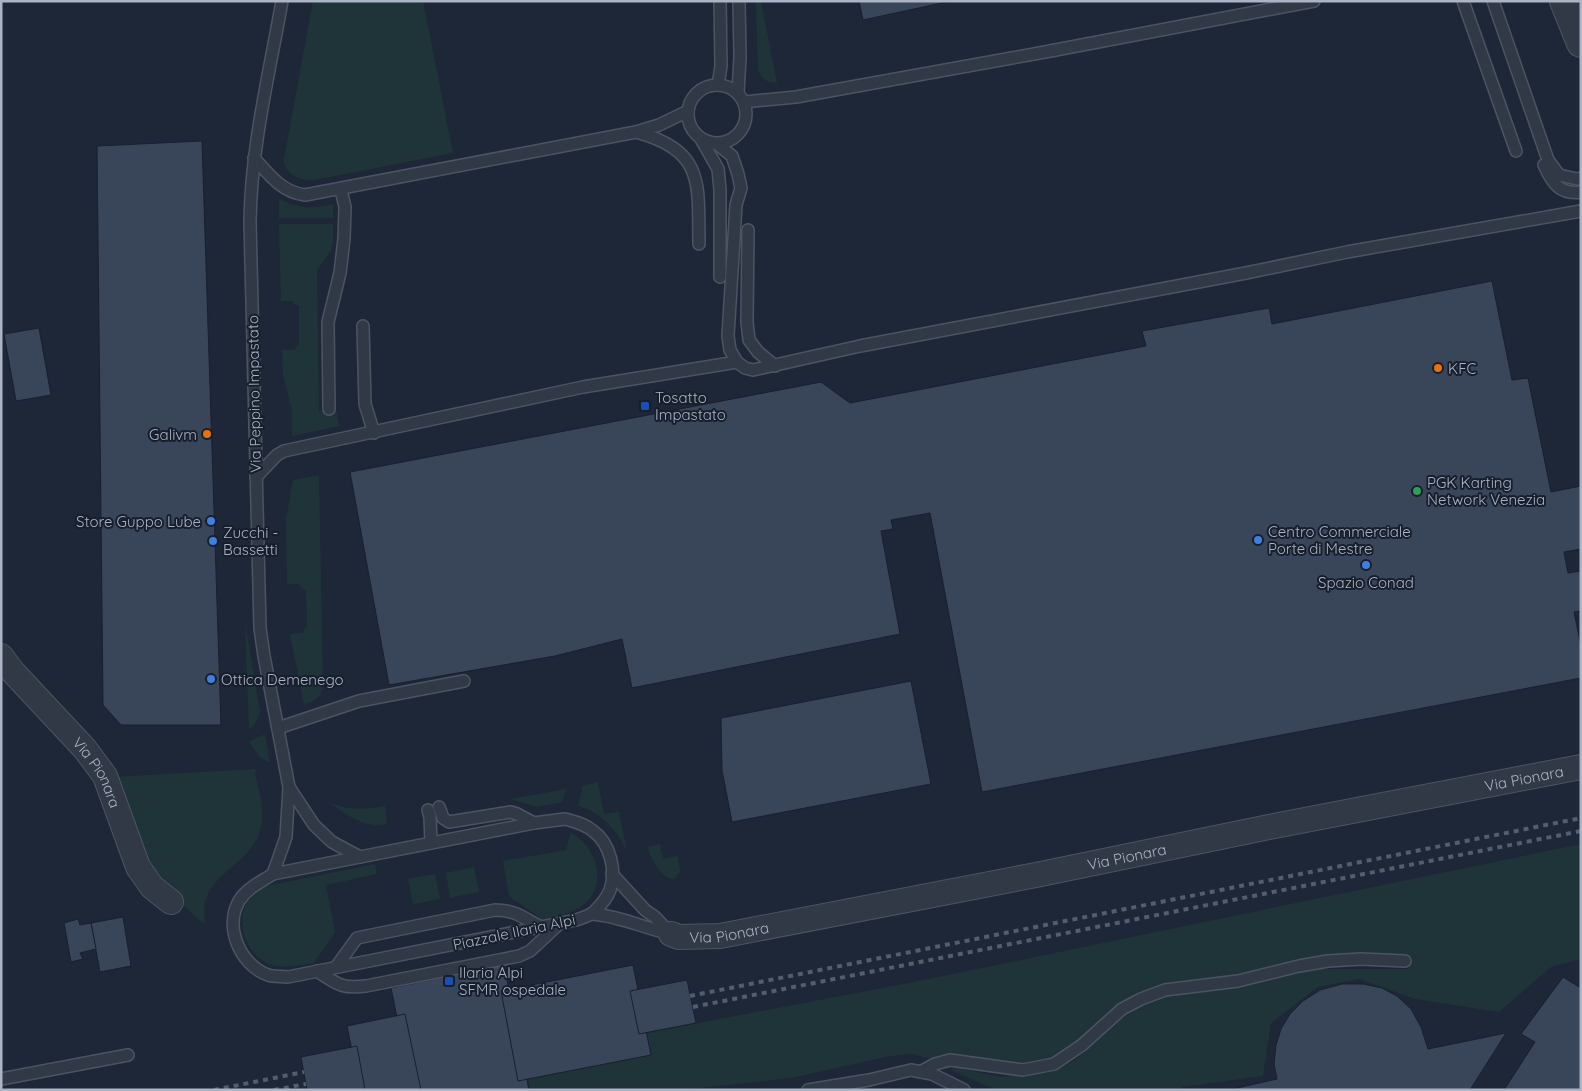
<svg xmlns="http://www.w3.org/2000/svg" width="1582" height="1091" viewBox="0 0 1582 1091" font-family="Quicksand,sans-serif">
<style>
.green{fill:#1f3438}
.building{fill:#394558;stroke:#19202e}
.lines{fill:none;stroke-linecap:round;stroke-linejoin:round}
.service-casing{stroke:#4c5463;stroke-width:14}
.minor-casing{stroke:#4c5463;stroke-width:26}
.tertiary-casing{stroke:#4c5463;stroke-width:30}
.service{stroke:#313947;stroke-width:11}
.minor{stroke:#313947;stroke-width:24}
.tertiary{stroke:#313947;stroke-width:28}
.rail{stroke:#525d6f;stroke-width:4;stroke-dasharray:5 5;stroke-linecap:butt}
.food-dot{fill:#e8710a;stroke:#171e2c;stroke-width:2}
.transit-dot{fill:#1a4fb4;stroke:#171e2c;stroke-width:2}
.leisure-dot{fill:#2e9e5b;stroke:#171e2c;stroke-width:2}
.shop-dot{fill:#3f7fe0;stroke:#171e2c;stroke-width:2}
.labels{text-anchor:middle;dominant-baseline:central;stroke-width:4;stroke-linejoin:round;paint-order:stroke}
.poi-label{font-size:15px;fill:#abb4c5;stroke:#171e2c;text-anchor:start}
.street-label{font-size:15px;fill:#abb4c5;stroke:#171e2c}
</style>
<rect width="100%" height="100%" fill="#1e2737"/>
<g class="green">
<path d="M313,1H423L453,153L315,180C301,181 284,175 284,159Z"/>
<path d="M756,1H761L777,83C767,83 761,79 758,70Z"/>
<path d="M279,199C300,209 310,209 333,204V218H279Z"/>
<path d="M279,224H333V241L331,250L317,270L319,411L336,408L339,426L292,436V411L283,375L282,350H294L299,344V306L294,304L293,301H281Z"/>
<path d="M319,475L323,685C321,697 316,701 304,704L290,634L303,633L304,629L307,627L306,590L301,588L299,584H287L286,520L293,480Z"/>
<path d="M245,622L260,712L256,722L249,730Z"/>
<path d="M265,734L270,763L260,757L249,742Z"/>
<path d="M257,769L255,772C258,789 264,806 262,822C257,862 212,870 205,903C204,910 205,917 205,923L201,922L143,867L113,777Z"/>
<path d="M598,782L604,814L619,812L627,852C616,829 603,813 578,806L582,790V786Z"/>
<path d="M566,789L562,802L537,807L510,799Z"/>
<path d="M331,803C349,811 366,809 385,806L387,824C366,829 346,815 331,803Z"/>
<path d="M571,833C597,847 609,884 583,905C571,914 556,917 542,919L509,896L503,861L566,850Z"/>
<path d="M660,844L663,859L678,856L680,872L674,879C660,879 651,858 647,847Z"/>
<path d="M1581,844V959L1551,967L1499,1012L1415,999L1359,979L1318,987L1271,1023L1263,1076L1182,1087V1090H996L951,1070L955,1068L1002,1077L1053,1070L1074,1061L1131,1011L1165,996L1223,989L1285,974L1316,969H1408L1411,961L1408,955L1323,957L1244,975L1159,987L1055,1058C1046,1061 1035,1066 1025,1066C996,1067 959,1045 931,1059L913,1054L890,1056L791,1078L682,1090H530L528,1079L651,1055L646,1033L914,982Z"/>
<path d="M375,864L377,874L326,885L335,932L314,963C301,965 285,969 272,965C249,958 235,926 246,905C251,897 258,892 266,886Z"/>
<path d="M474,867L479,892L450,898L446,873Z"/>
<path d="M435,874L440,899L413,904L408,879Z"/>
</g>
<g class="building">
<path d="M859,1H951L863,20Z"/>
<path d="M202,141L221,725H121L103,705L97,146Z"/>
<path d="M1492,281L1512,380L1528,378L1551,492L1581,486V549L1564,552L1568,573L1581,571V611L1574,612L1581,646V678L982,792L930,513L891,520L893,529L881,531L900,634L632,688L622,639L555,656L389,685L350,472L821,382L850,403L1146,346L1142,331L1269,308L1272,324Z"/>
<path d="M39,328L51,395L16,401L4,334Z"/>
<path d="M911,681L931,784L732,822L722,770L721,718Z"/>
<path d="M123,917L131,966L100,972L91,923Z"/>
<path d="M78,919L80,925L91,923L96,949L80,953L83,959L71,962L64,923Z"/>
<path d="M504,965L529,1090H412L391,988Z"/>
<path d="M633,965L651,1055L518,1081L501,991Z"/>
<path d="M1563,977L1581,988V1090H1504L1535,1042L1521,1034Z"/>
<path d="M687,980L696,1023L639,1034L630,991Z"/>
<path d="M1342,984H1363L1382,988L1397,996L1411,1009L1421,1027L1428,1049L1506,1033L1470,1090H1228L1277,1079L1274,1064L1276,1045L1281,1029L1290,1014L1303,1001L1320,990Z"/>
<path d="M405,1014L421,1090H360L347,1026Z"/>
<path d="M357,1046L365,1090H307L301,1057Z"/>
</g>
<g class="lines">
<defs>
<g id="service">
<path d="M1463,1L1516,151"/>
<path d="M1493,1L1548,160L1559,175L1577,179L1581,178"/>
<circle cx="717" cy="114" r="29"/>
<path d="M718,85L721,66L720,1"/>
<path d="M738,93L740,57L739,1"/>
<path d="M744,102L796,97L1045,52L1314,1"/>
<path d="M636,132C705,151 698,183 699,244"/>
<path d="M701,139L718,169L720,190V277"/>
<path d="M717,144L732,156L738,174L741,188L736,205L728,336L730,350L737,362L745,368L753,370L860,346L1246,273L1347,252L1581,211"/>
<path d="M254,158C269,175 282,192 305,195L636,132L659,125L688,111"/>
<path d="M1544,165C1552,183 1560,195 1581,192"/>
<path d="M748,230L747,322L749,340L758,352L775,366"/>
<path d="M363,326L365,404L374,433"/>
<path d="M329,409L328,322L340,273L344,239L345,207L341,190"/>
<path d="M256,477L277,455L284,451L583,387L737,362"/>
<path d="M278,728L359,701L464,681"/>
<path d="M289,787L314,825L332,842L360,857"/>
<path d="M439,807L443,818L449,822L511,812L517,814L534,823"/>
<path d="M428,810L430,817L431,843"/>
<path d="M565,819C575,822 585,824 593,831C610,843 617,871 610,890C607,898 600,906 594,912C589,916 582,918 576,920L288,977C282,976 274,977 268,975C240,965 224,927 239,901C247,888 261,882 273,874L534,823Z"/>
<path d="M273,874L286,837L289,787L264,656L260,628L250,222C251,147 269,75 282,1"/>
<path d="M612,874L645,910L655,917L671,934"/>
<path d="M592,914C620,916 644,928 671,934"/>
<path d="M336,967L357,938L495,910C516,910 523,918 541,927"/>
<path d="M317,971C337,984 341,989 366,986L519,956L530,951L560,923"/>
<path d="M922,1071L935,1064L950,1060L1023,1070L1054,1064L1082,1045L1122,1009L1141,999L1165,990L1238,981L1299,966L1328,961L1361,959L1405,961"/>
<path d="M1,1079L128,1055"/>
<path d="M808,1090L869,1080L911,1070L932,1074L964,1090"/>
</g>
<g id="minor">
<path id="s1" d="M1,656L13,672L85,749L105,776L138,867L152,887L171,902"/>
<path id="s2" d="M671,934L679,937L720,936L1036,875L1269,827L1581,767"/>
</g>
<path id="tertiary" d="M1564,1L1581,43"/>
</defs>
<use href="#service" class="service-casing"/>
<use href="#minor" class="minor-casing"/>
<use href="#tertiary" class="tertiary-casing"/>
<use href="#service" class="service"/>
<use href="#minor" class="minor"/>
<use href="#tertiary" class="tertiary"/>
<g class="rail">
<path d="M690,996L1581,818"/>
<path d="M693,1007L1581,831"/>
<path d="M214,1090L304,1072"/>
<path d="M274,1090L306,1084"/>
</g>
</g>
<g class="food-dot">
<circle cx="1438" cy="368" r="5"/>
<circle cx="207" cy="434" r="5"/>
</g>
<g class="transit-dot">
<rect x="640" y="401" width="10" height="10" rx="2.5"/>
<rect x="444" y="976" width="10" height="10" rx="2.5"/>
</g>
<circle class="leisure-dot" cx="1417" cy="491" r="5"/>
<g class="shop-dot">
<circle cx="211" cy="521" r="5"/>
<circle cx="1258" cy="540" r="5"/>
<circle cx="213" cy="541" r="5"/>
<circle cx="1366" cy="565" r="5"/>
<circle cx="211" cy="679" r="5"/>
</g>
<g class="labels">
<g class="poi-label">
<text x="1448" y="368">KFC</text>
<text x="655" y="397">Tosatto<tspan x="655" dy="17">Impastato</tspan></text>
<text x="197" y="434" text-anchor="end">Galivm</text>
<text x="1427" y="482">PGK Karting<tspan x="1427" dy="17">Network Venezia</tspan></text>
<text x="201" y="521" text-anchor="end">Store Guppo Lube</text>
<text x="1268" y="531">Centro Commerciale<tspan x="1268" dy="17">Porte di Mestre</tspan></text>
<text x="223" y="532">Zucchi -<tspan x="223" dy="17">Bassetti</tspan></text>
<text x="1366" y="582" text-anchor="middle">Spazio Conad</text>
<text x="221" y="679">Ottica Demenego</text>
<text x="459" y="972">Ilaria Alpi<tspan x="459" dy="17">SFMR ospedale</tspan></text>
</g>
<g class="street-label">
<text transform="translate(254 394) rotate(-91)">Via Peppino Impastato</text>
<text stroke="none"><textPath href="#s1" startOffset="152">Via Pionara</textPath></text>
<text stroke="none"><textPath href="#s2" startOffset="869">Via Pionara</textPath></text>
<text stroke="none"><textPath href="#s2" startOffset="464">Via Pionara</textPath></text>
<text stroke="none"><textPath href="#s2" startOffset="59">Via Pionara</textPath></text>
<text transform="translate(514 932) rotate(-12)">Piazzale Ilaria Alpi</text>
</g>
</g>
<rect width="1582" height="1091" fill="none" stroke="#abb4c5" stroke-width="5"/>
</svg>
